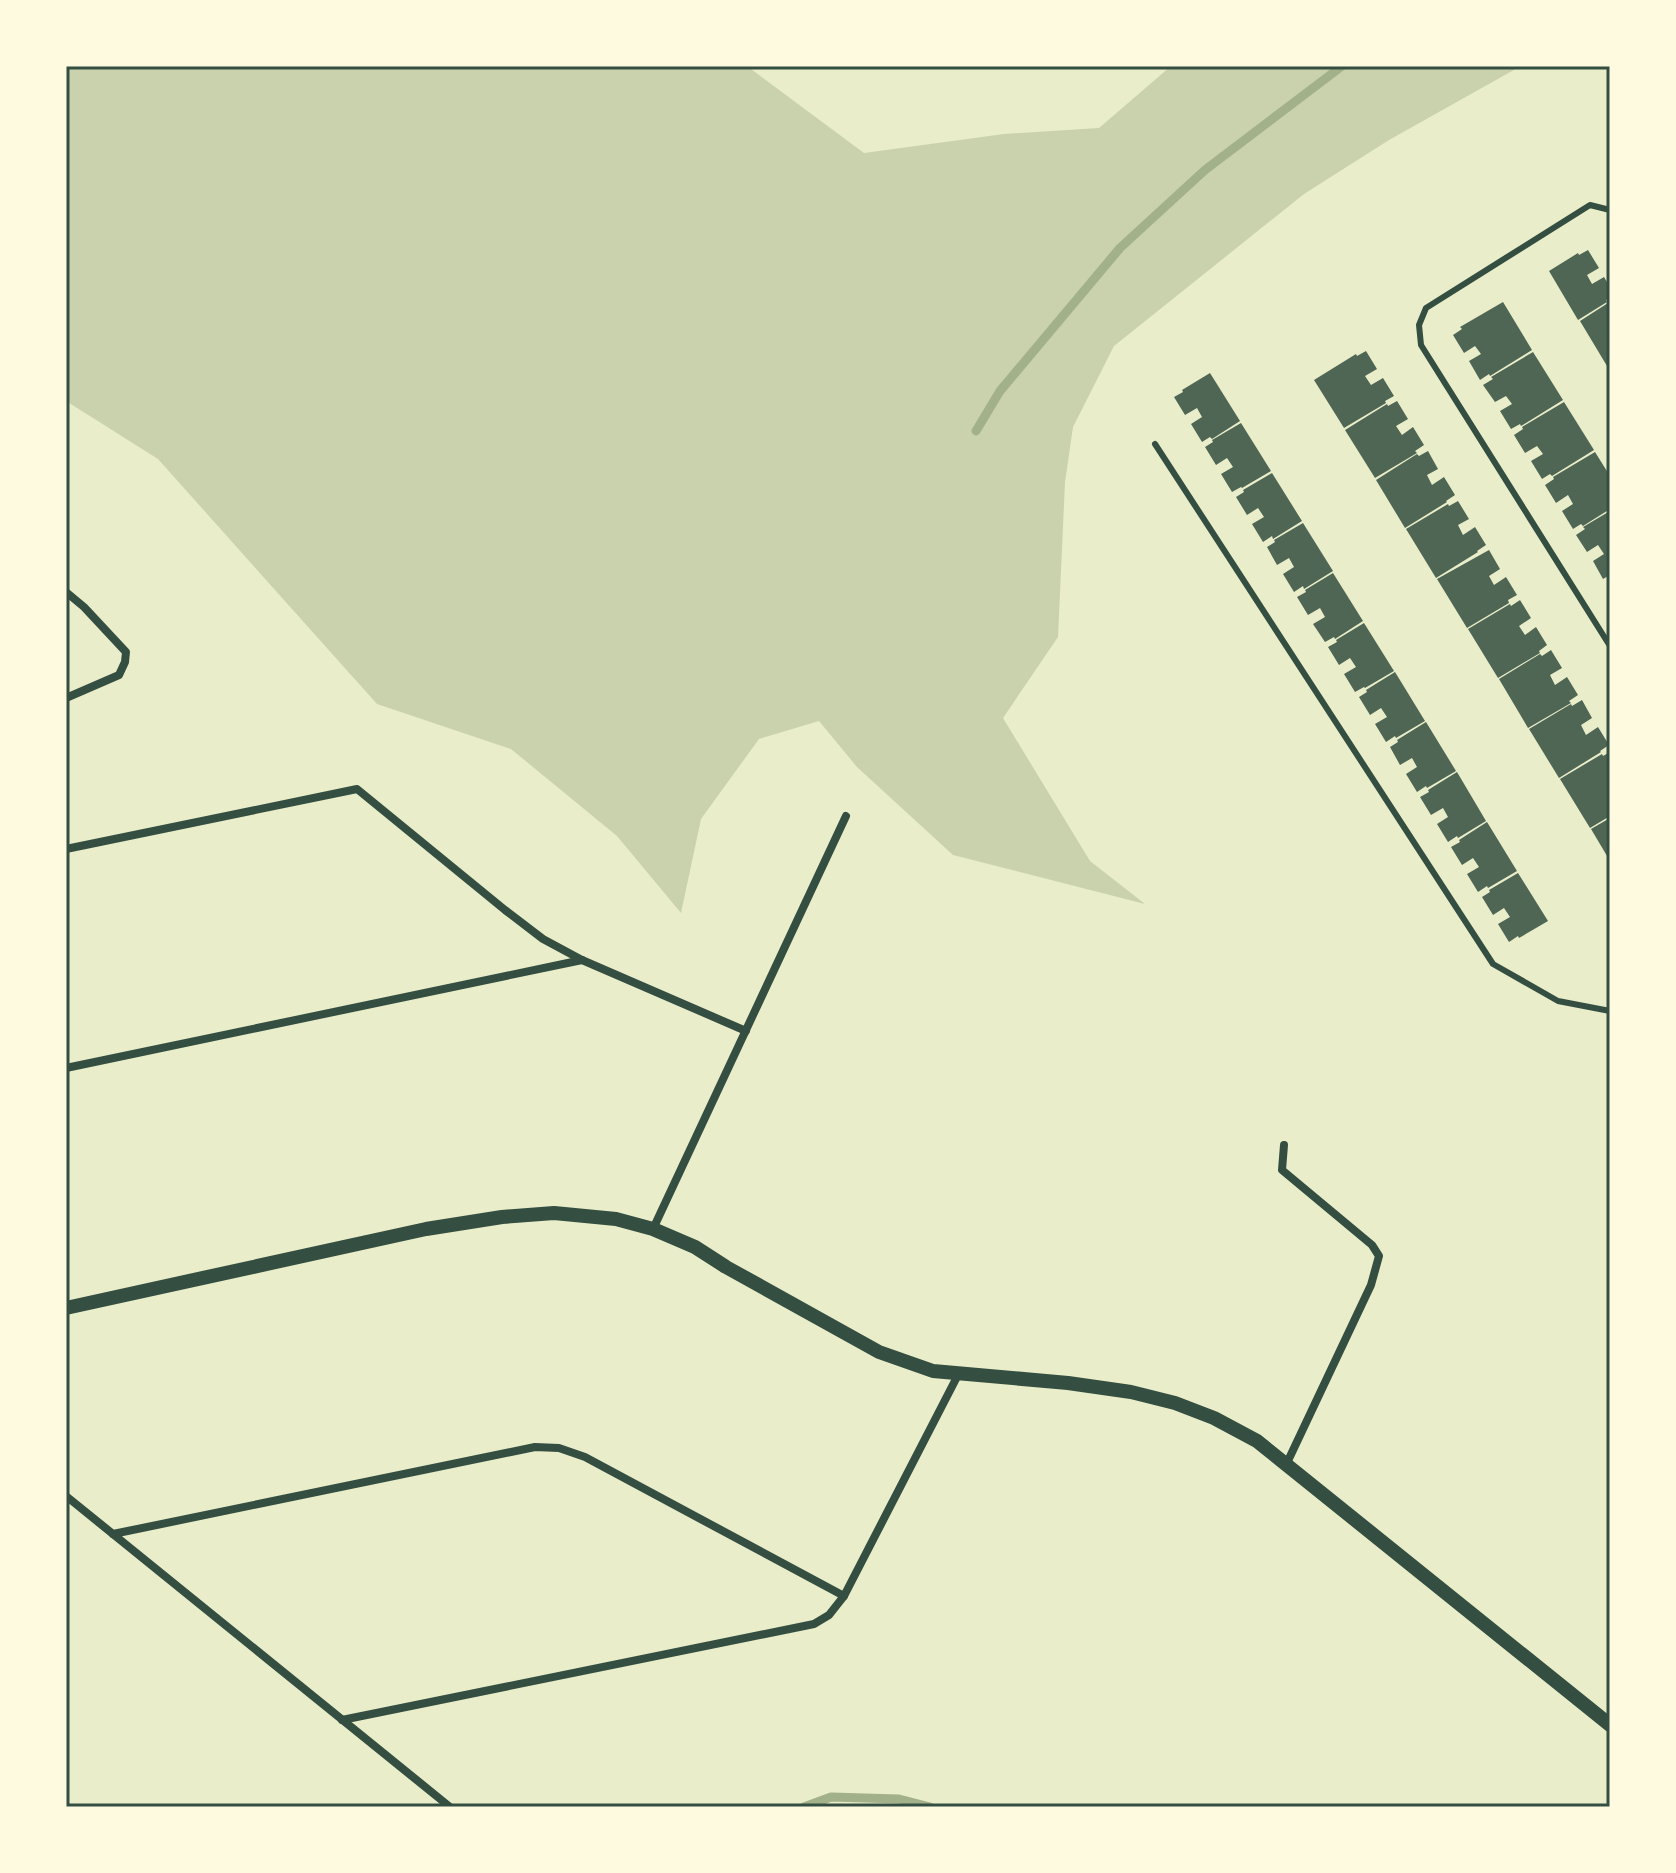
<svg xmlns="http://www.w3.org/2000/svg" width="1676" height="1873" viewBox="0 0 1676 1873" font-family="Poppins,sans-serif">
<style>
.green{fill:#cad2ad}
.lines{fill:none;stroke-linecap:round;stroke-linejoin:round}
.stream{stroke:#a3b18a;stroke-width:9}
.building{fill:#4f6655}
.service{stroke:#344e41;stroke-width:6}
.minor{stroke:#344e41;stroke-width:8}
.tertiary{stroke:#344e41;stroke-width:14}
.neatline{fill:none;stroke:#344e41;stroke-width:3}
</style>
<rect width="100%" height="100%" fill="#e9edc9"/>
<path class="green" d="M66,66H747L864,153L1004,134L1099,128L1171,66H1521L1389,140L1304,194L1114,346L1073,427L1065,482L1058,637L1003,718L1090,861L1145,904L953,855L857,767L819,721L759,739L701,819L681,913L617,836L511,749L377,704L158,459L66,401Z"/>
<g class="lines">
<g class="stream">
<path d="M976,431L1000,391L1120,248L1205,170L1342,66"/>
<path d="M804,1807L831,1797L899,1799L930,1807"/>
</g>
</g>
<g class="building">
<path d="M1588,250L1599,268L1587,275L1592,284L1604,277L1610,287V298L1606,300L1607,302L1578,320L1549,271L1578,253L1579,255Z"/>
<path d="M1503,302L1532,350L1490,376L1489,374L1480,380L1469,361L1481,354L1475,346L1464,353L1453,335L1462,329L1460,327Z"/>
<path d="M1608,303L1610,306V371L1580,321Z"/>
<path d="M1366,351L1377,369L1365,376L1371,385L1383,378L1394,396L1385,401L1386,403L1344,428L1314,380L1356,354L1357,356Z"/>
<path d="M1533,352L1563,400L1521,426L1520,424L1511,429L1500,411L1512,404L1506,396L1495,402L1483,385L1493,379L1491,377Z"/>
<path d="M1210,373L1240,421L1212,439L1210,437L1202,442L1191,424L1202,417L1197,408L1185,415L1174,397L1183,392L1182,390Z"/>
<path d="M1397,401L1408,419L1396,426L1402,435L1413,427L1424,445L1415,451L1417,453L1375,478L1345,430L1387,404L1388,406Z"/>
<path d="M1564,402L1594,450L1552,476L1550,474L1542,479L1531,461L1543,454L1537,446L1525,453L1514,435L1523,429L1522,427Z"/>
<path d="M1241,423L1271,471L1242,488L1241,487L1232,492L1221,474L1233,467L1227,458L1216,465L1205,447L1213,442L1212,440Z"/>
<path d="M1428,451L1438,469L1427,475L1432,485L1444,477L1455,495L1446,501L1447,502L1405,528L1376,480L1417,454L1419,456Z"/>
<path d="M1595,452L1610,476V509L1583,526L1581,524L1573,529L1562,511L1573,504L1568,495L1556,503L1545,485L1554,479L1553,477Z"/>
<path d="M1272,473L1302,521L1273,539L1272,536L1263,542L1252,524L1264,517L1258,508L1247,515L1236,497L1244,492L1243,490Z"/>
<path d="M1458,501L1469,519L1458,525L1463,535L1475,527L1486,545L1477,551L1478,552L1436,578L1406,529L1448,504L1449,506Z"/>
<path d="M1610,511V575L1603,579L1593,561L1604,554L1598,545L1587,552L1576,535L1585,529L1583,527Z"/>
<path d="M1303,523L1333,571L1304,589L1303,586L1294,592L1283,574L1294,567L1289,558L1277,565L1267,547L1275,542L1274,540Z"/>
<path d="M1489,550L1500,569L1489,576L1494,585L1506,577L1517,595L1508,600L1509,603L1467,628L1437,579Z"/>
<path d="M1333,573L1363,621L1335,639L1334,637L1325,642L1313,624L1325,617L1320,608L1308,615L1297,597L1306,592L1305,590Z"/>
<path d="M1520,600L1531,618L1519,626L1525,635L1536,627L1547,645L1539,651L1540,653L1498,678L1468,629L1510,604L1511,606Z"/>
<path d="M1364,623L1394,671L1365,688L1364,687L1355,692L1344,674L1356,667L1350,658L1339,665L1328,647L1337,642L1336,640Z"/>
<path d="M1551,650L1562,668L1550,675L1555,685L1567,677L1578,695L1569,701L1571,703L1528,728L1499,679L1540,654L1542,656Z"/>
<path d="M1395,672L1425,721L1396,738L1395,736L1386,742L1375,724L1387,717L1381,708L1370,715L1359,697L1367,692L1366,690Z"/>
<path d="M1582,700L1592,718L1581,725L1586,735L1598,727L1609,745L1600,751L1601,752L1559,778L1529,729L1571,704L1572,706Z"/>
<path d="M1426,722L1456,771L1427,788L1426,786L1417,792L1406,774L1417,767L1412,758L1400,765L1390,747L1398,742L1397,740Z"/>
<path d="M1610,752V816L1590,828L1560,779L1602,754L1603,756Z"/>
<path d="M1457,772L1486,821L1458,838L1457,836L1448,842L1437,824L1448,817L1443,808L1431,815L1420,797L1429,792L1428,790Z"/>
<path d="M1610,818V861L1591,829Z"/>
<path d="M1487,822L1517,871L1488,888L1487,886L1478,892L1467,874L1479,867L1473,858L1462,865L1451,847L1460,842L1459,840Z"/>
<path d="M1518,873L1548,921L1519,938L1518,936L1509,942L1498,924L1510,917L1504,908L1493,915L1482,897L1490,892L1489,890Z"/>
</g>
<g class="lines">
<g class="service">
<path d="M1610,210L1590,205L1426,308L1419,325L1421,345L1610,646"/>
<path d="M1155,444L1493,964L1558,1001L1610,1011"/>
</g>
<g class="minor">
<path d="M66,592L84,607L126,652L125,662L119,675L66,698"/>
<path d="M66,849L357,789L505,910L543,939L582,960L746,1031"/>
<path d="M66,1068L582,960"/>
<path d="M1284,1145L1282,1170L1372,1245L1379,1256L1371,1285L1286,1465"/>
<path d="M653,1229L846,816"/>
<path d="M66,1496L450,1807"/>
<path d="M113,1534L535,1447L559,1448L585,1457L844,1596"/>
<path d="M342,1720L814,1624L829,1615L844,1596L959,1373"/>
</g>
<path class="tertiary" d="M66,1308L426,1229L502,1217L554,1213L616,1219L653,1229L695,1247L726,1267L879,1352L933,1371L1068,1383L1131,1392L1175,1403L1214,1418L1257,1441L1610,1725"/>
</g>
<rect width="1676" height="1873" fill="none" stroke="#fefae0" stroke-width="136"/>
<rect x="68" y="68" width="1540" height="1737" class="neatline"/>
</svg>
